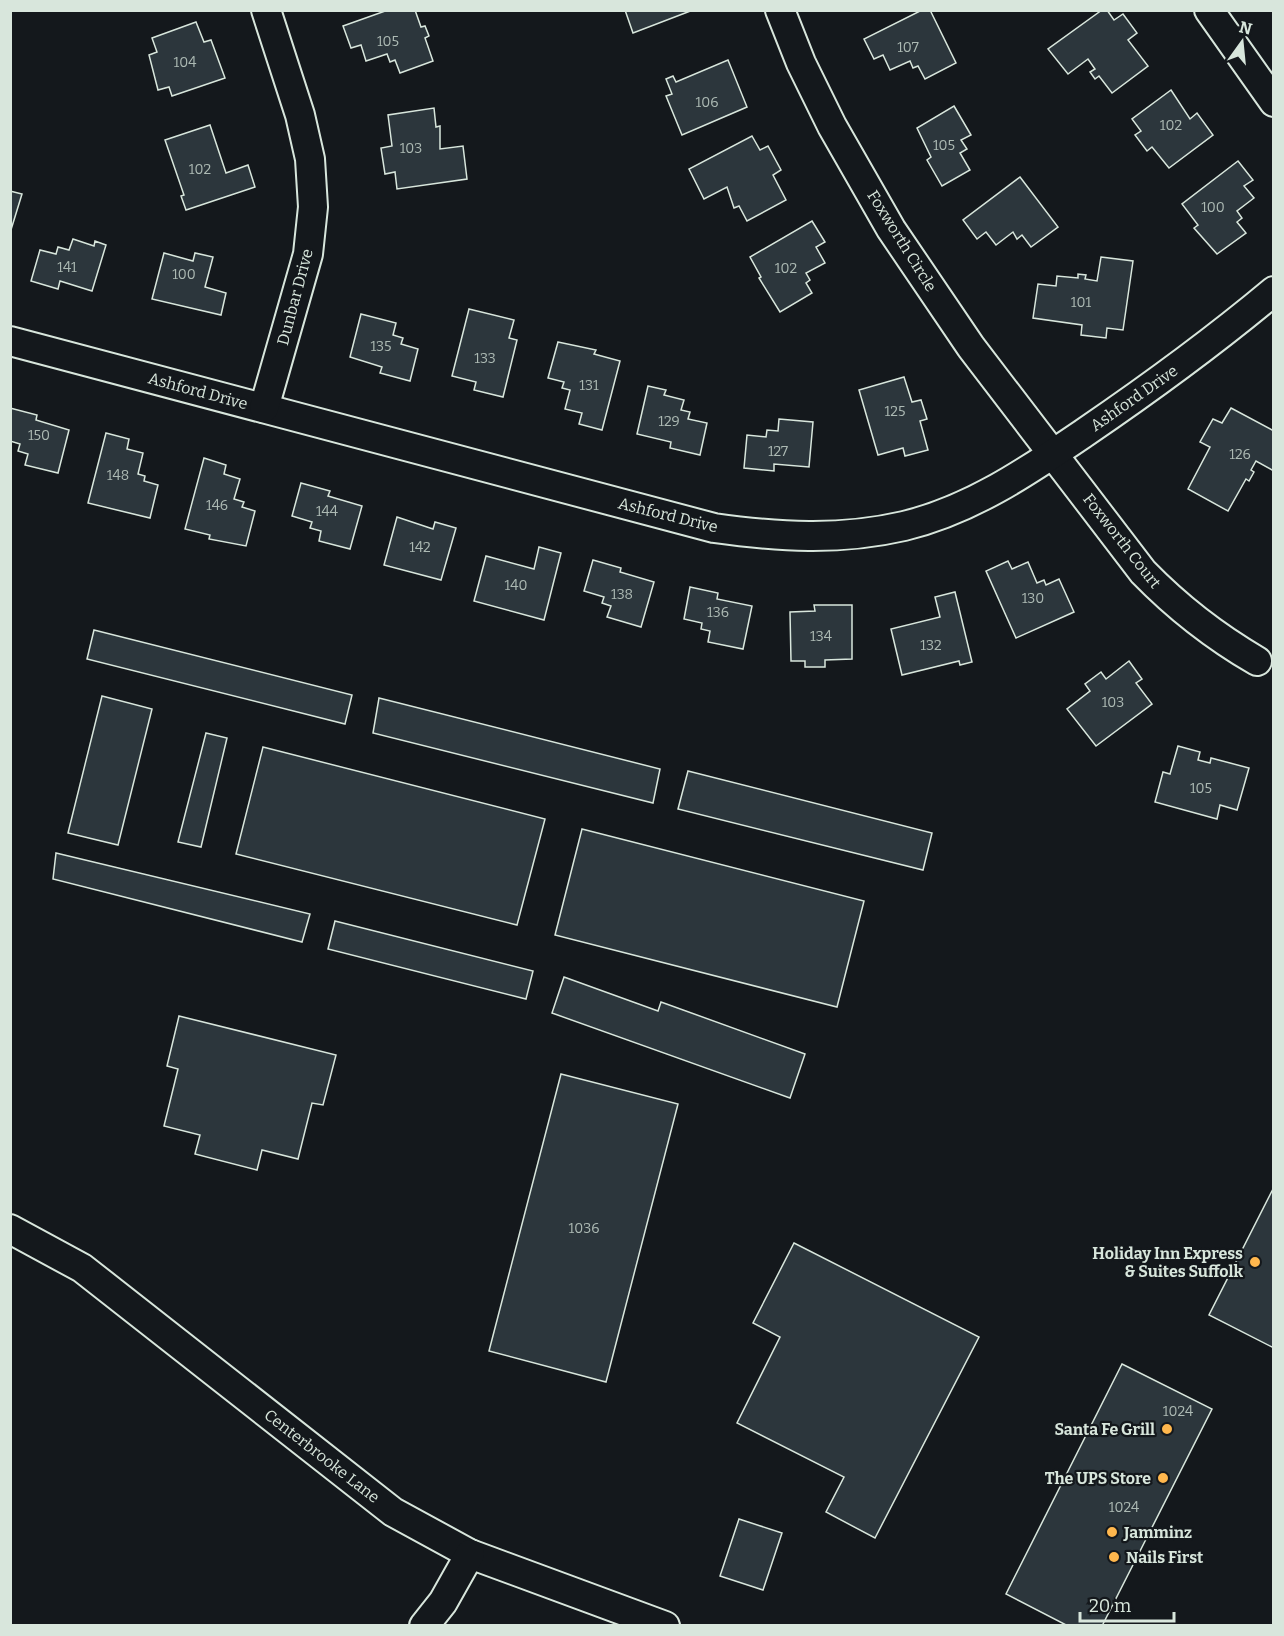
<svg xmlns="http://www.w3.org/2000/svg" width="1284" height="1636" viewBox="0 0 1284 1636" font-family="Bitter,serif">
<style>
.building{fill:#2c363c;stroke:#d8e6dc;stroke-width:1.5}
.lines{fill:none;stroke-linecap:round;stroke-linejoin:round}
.street-casing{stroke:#d8e6dc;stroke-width:32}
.street{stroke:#14181c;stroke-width:28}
.poi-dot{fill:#ffb74d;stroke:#14181c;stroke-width:2}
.labels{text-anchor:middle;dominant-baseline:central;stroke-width:4.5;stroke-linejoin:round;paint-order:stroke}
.number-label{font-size:14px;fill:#adbab4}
.street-label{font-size:16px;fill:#d8e6dc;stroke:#14181c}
.poi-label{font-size:16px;font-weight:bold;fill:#d8e6dc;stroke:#14181c;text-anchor:end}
</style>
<rect width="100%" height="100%" fill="#14181c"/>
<g class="building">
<path d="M388,10H415L421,27L425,26L429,36L425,38L433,61L400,73L395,60L390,62L387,54L366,61L361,45L351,48L343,26Z"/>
<path d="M625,10H693L633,33Z"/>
<path d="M922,10H930L956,63L925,79L918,66L913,68L910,61L890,70L883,55L874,59L864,39Z"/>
<path d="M1102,10H1107L1114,20L1123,14L1137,33L1128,40L1148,66L1112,93L1099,76L1095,79L1090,72L1095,69L1088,59L1068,74L1048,49Z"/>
<path d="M196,22L204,42L211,40L225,78L172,96L169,87L158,90L149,55L157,52L152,38Z"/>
<path d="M728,60L747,107L682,135L666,96L672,94L666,79L673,76L676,82Z"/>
<path d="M1171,90L1190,119L1197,113L1213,135L1169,168L1152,147L1147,151L1135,135L1141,131L1132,119Z"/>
<path d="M954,106L971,135L961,140L967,149L960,153L970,170L942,186L927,160L931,157L917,128Z"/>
<path d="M434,108L436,127L440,126V149L463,146L467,179L397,189L395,172L385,174L381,148L392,146L388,115Z"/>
<path d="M210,125L226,173L248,165L255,187L186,210L181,196L184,195L165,140Z"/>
<path d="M752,136L760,150L768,146L781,170L773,175L786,200L747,221L739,206L734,208L727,187L704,199L689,169Z"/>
<path d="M1238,161L1253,180L1244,186L1254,198L1237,211L1242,218L1237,222L1246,233L1217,254L1194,228L1198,225L1182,204Z"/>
<path d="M1020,177L1058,227L1031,247L1022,235L1017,239L1013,232L996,245L986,232L977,239L963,220Z"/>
<path d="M10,191L22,194L10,233Z"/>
<path d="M812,221L825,242L816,247L825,263L806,273L810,280L806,283L812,293L780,312L759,278L761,277L750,257Z"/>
<path d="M73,239L94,246L95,241L106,245L92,291L60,281L58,289L31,281L40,250L56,254L58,247L69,250Z"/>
<path d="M164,253L193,261L195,253L213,257L205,287L226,293L221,315L152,299Z"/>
<path d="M1101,257L1133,261L1123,330L1107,328L1106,338L1081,335L1082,325L1033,318L1038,284L1056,286L1057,276L1078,278V274L1086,275L1085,279L1097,281Z"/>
<path d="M469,309L514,320L509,338L517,340L503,397L474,390L476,382L452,376Z"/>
<path d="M361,314L396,323L393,335L403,338L401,344L418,349L410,381L380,373L382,367L350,357Z"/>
<path d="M558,342L596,350L594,354L620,361L602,430L579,424L582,413L565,409L570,390L562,388L564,382L548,378Z"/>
<path d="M904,377L912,402L921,400L927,419L920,421L928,450L905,456L903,448L878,455L859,390Z"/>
<path d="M648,386L666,390L664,395L684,400L681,410L690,412L688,419L707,423L700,455L670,448L671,442L637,434Z"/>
<path d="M10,408L37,415L36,420L69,430L58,473L25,465L28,454L18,451L20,444L10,441Z"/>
<path d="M1231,408L1274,431V471L1256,461L1251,470L1254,472L1249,481L1246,479L1228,511L1188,489L1210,447L1200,442L1213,419L1222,423Z"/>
<path d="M779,419L813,422L809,467L774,464V471L744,468L747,435L766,437L767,430L778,431Z"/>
<path d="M106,433L129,439L127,449L143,453L138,474L145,476L144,481L158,485L150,518L88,503Z"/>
<path d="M204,458L226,465L224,474L240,479L234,499L244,502L242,507L255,511L246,546L209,539L210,535L185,529Z"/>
<path d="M301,483L330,491L328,496L362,506L350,549L319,541L321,531L310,528L312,522L292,516Z"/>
<path d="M397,517L433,529L435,522L456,528L441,580L384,565Z"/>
<path d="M539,547L561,553L544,620L474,601L486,556L534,569Z"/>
<path d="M593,560L621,568L620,572L654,582L641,627L607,617L611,606L602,603L604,597L584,591Z"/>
<path d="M1008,561L1012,569L1028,562L1037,583L1044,580L1046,585L1059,579L1074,612L1016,638L986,571Z"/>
<path d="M690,587L718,593L717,599L752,606L743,649L708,642L710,631L701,629L702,623L684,619Z"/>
<path d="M955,592L972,662L960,665L959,661L902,675L891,629L940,617L935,597Z"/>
<path d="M814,605H852V659L825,660V667H805V661H791L790,612L815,611Z"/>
<path d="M94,630L352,695L345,724L87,659Z"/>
<path d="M1129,661L1142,679L1136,683L1152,704L1096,746L1067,709L1090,691L1085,684L1101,672L1106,679Z"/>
<path d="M102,696L152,709L118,845L68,833Z"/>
<path d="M379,698L660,769L653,803L373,733Z"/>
<path d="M206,733L227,738L201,847L178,842Z"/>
<path d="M1178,746L1200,752L1198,760L1210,763L1211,758L1249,768L1237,810L1220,805L1217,819L1155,802L1163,772L1170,774Z"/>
<path d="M263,747L545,819L517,925L236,854Z"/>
<path d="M688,771L932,833L923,870L678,809Z"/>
<path d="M582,829L864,901L837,1007L555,935Z"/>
<path d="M56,853L310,914L302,942L53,879Z"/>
<path d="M335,921L533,971L526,999L328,949Z"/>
<path d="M564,977L658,1011L661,1002L805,1054L790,1098L552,1013Z"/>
<path d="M179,1016L336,1055L323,1105L312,1103L298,1159L262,1150L257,1170L195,1154L200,1135L164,1126L178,1069L167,1066Z"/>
<path d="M561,1074L678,1104L606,1382L489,1351Z"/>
<path d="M1274,1187V1348L1209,1315Z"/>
<path d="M794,1243L979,1337L875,1538L826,1512L844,1477L737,1423L780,1337L753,1323Z"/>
<path d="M1122,1364L1212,1409L1102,1626H1068L1006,1594Z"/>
<path d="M739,1519L782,1533L763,1590L720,1576Z"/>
</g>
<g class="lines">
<defs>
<g id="street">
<path d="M780,10L801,63L832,126L891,229L971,347L1143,572C1178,608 1214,636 1257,661"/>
<path d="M1209,10L1274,102"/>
<path d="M10,341L714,528C779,537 839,541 904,526C971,510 1028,471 1084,433C1150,388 1213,342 1274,291"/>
<path d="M264,408L308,254L313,207L310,159L300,115L266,10"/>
<path d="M10,1229L82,1268L393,1512L470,1554L665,1626"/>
<path d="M424,1626L443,1602L470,1554"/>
</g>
</defs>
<use href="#street" class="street-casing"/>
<use href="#street" class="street"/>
</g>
<g class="poi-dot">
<circle cx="1255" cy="1262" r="6"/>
<circle cx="1167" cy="1429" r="6"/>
<circle cx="1163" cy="1478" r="6"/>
<circle cx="1112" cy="1532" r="6"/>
<circle cx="1114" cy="1557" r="6"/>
</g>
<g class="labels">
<g class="number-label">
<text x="388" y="41">105</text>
<text x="908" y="47">107</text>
<text x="185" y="62">104</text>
<text x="707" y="102">106</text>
<text x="1171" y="125">102</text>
<text x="944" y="145">105</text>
<text x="411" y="148">103</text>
<text x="200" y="169">102</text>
<text x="1213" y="207">100</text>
<text x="67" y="267">141</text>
<text x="786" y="268">102</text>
<text x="184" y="274">100</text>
<text x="1081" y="302">101</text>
<text x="381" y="346">135</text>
<text x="485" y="358">133</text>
<text x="589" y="385">131</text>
<text x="895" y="411">125</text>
<text x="669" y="421">129</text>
<text x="39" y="435">150</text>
<text x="778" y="451">127</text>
<text x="1240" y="454">126</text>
<text x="118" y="475">148</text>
<text x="217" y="505">146</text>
<text x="327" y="511">144</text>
<text x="420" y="547">142</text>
<text x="516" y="585">140</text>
<text x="622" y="594">138</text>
<text x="1033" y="598">130</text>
<text x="718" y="612">136</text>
<text x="821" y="636">134</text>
<text x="931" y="645">132</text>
<text x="1113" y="702">103</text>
<text x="1201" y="788">105</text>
<text x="584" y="1228">1036</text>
<text x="1178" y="1411">1024</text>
<text x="1124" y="1507">1024</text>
</g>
<g class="street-label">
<text transform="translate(902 241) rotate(58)">Foxworth Circle</text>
<text transform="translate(295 297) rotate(-75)">Dunbar Drive</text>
<text transform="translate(198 391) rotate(15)">Ashford Drive</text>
<text transform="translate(1134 398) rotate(-35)">Ashford Drive</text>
<text transform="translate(668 515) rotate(14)">Ashford Drive</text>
<text transform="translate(1122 541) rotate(52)">Foxworth Court</text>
<text transform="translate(322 1456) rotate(38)">Centerbrooke Lane</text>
</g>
<g class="poi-label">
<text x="1243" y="1253">Holiday Inn Express<tspan x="1243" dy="18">&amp; Suites Suffolk</tspan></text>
<text x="1155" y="1429">Santa Fe Grill</text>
<text x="1151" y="1478">The UPS Store</text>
<text x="1124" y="1532" text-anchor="start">Jamminz</text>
<text x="1126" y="1557" text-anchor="start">Nails First</text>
</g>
</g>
<rect width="1284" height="1636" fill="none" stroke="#d8e6dc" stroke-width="24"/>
<g transform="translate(1242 42) rotate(15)" stroke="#14181c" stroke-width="4.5" paint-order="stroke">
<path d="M0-4.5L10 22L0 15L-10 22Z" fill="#d8e6dc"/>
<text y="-9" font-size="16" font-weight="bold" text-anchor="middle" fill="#d8e6dc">N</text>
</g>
<path d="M1080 1612v9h94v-9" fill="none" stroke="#d8e6dc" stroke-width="3"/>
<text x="1089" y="1612" font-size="18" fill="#d8e6dc" stroke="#14181c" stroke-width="4.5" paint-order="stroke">20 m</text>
</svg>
